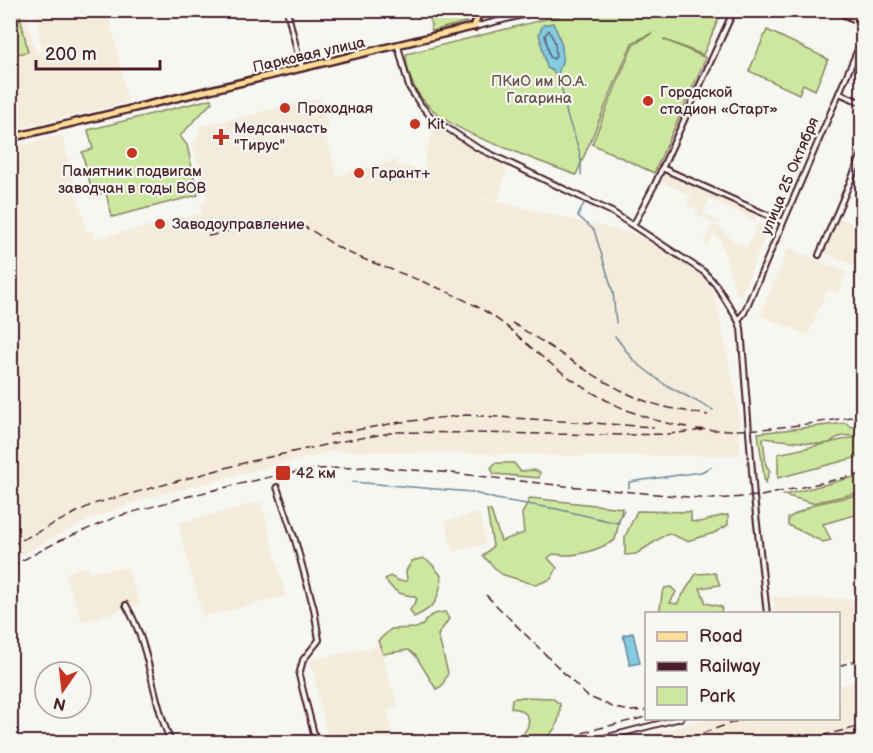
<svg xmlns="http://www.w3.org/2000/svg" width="873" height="753" viewBox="0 0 873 753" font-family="'Balsamiq Sans',sans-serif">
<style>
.built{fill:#f4ebda}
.green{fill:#cce89e;stroke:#8b8464;stroke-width:1.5}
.water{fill:#83cce3;stroke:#6c8799;stroke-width:1.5}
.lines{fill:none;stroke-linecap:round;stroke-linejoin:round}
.shore{stroke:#616475;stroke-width:1.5}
.stream{stroke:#6c8799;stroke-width:1.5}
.minor-casing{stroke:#4a1f2b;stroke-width:8}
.major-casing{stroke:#4a1f2b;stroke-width:10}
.minor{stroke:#f6f6f2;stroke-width:4}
.major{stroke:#fedd96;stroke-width:5}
.rail{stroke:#4a1f2b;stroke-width:1.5;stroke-dasharray:9 4.5;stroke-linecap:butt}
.poi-dot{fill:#c8321e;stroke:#f6f6f2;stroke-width:2}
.labels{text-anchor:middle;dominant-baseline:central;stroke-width:4.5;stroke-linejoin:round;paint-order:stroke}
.street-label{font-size:15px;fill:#4a1f2b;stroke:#f6f6f2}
.park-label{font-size:15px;fill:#6a5148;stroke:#f6f6f2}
.poi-label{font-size:15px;fill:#4a1f2b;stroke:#f6f6f2;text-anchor:start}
</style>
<rect width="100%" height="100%" fill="#f6f6f2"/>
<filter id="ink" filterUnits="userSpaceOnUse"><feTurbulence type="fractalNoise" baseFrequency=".0167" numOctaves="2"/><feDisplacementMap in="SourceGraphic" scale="12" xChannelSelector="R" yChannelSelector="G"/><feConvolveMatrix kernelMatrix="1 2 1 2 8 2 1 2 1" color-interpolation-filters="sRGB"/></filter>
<g filter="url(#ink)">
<g class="built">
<path d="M10,11H26L35,53L42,51L36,11H108L128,102L11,130Z"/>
<path d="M320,98L329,129L325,133L337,176L395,160L396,164L424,171L427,148L436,126L507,168L498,201L451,191L639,235L704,278L714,292L738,404L740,455L583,456L332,451L143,499L88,520L11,560V148L62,135L87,232L93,231L95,239L203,213L200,203L207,201L192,142L199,140L198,135L201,126Z"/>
<path d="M666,171L758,214L755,220L709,199L703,213L720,222L718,225L695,214L697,209L687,205L691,196L662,182Z"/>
<path d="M838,218L862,228V269L823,252Z"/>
<path d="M758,223L769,227L741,296L736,294L720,238L714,233L708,245L704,242L713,224L719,227L733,241L747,247Z"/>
<path d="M788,248L847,272L838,293L827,289L808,335L760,315Z"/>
<path d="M261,502L286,596L203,617L178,523Z"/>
<path d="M479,513L486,544L453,552L445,521Z"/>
<path d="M86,566L89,573L100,569L101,571L127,567L140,604L83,622L64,574Z"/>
<path d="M773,597L862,600V657L839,662L838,614L775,613Z"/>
<path d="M379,646L398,706L387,710L394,742H329L310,660Z"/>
<path d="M862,680V742H619L710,719L838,718L839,686Z"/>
</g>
<g class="green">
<path d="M10,11H19L28,52L11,55Z"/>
<path d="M428,11V10L471,11L466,22L432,31Z"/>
<path d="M578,11H705L708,18H719L703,55L663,39L706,58L654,173L592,144L633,45L652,33L632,43L576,175C554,167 532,159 511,150C465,133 407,111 406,54Z"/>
<path d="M767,30L828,59L815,90L803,84L799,94L749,71Z"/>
<path d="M211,99L212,102L180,136L187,145L198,195L112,217L106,193L93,195L82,152L93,149L88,130Z"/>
<path d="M846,423L851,427L862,423V456L778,478V454L860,436C850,435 838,434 830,443L819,444L763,438L766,465L770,471L765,484L758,433Z"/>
<path d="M495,463H514L520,471L534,470L540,472L539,478L494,474L491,468Z"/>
<path d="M862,475V492L812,503L784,495Z"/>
<path d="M862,494V513L823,524L831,540L823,542L788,525V518L815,504Z"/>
<path d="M530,498L622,508L615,540C596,551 575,558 553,554L548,558L557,568L551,579L536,585L501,574L483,556L493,546L487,510L491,511L501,541L524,533L522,514Z"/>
<path d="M637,511L691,512V521C705,525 714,515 728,515V525L714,533L687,541L668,533L636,554L625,555V537Z"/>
<path d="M423,558L432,564L442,577C438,601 436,607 414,617L410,610L417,599L414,596C399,595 393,591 385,579L390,576L399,581H407L406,571L412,561Z"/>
<path d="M715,573L720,585L700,588L706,603L722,607L721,613H655L660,609L662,594L665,588L671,587L676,592L670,603L677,604L696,574Z"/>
<path d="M445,612L449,619L438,635L448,673L442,686L436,689L416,656L408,650L383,654L378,641L391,629L416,628L423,625C428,615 435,613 445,612Z"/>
<path d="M523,697L552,698L560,704C561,720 554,739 535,742C529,744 521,743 514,742C531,730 537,712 511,708L512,699Z"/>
</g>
<g class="water">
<path d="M553,23C559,34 566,52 561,65C559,71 557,72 558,79L553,71L547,68L539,34L543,25Z"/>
<path d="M633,633L640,663L630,665L623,635Z"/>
</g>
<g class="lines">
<path class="shore" d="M549,30L555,43L556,56L554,59L550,57L545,35Z"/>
<g class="stream">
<path d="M558,78C564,91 564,101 567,115C574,137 583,152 581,175"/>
<path d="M584,203L578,216L594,230L613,292L616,323"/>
<path d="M615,336L634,361L664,384L713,410"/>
<path d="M353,482L471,492L496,499L557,509L617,523L624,510"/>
<path d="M629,488V482L701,472L711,467"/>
</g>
<defs>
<g id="minor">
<path d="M287,10L300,63L304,68"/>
<path d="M474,27L543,10"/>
<path d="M398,46L409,87L420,104L432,118L476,147L612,212L704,272L716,285L738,320L741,328L754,497L767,614"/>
<path d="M839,93L862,103"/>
<path d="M662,168L783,222"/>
<path d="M634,224L655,184L734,10"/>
<path d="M819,255L862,154"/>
<path d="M738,320L744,313L862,40"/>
<path d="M277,487L295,540L314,609L319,640L303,660L299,675L314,734L319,742"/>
<path d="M126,605C151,647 151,698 171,742"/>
<path d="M588,742L681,718"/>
</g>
<g id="major">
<path d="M837,10L862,23"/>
<path d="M10,138L472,27H474L480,10"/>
</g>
</defs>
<use href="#minor" class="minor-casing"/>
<use href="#major" class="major-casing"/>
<use href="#minor" class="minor"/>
<use href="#major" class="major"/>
<g class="rail">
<path d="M208,236C228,232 260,220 280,221C308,222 325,242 349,253C396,273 444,286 488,313C507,325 523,341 541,356C585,392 630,418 687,427"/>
<path d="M512,323C555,348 595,380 640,399C662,408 686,411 708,415"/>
<path d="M696,429C753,433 806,425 862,415"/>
<path d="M329,435L401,422L467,415L654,427"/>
<path d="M10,546L93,504L251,461L343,441L396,432L622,435L668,434L704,430"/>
<path d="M10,567L59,541L116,517L189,496L274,476L317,469L369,467L442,472L566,486L711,499L761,496L862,474"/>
<path d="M486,595L587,696L615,708L631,711L646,710"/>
<path d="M838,666L852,662L862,655"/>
<path d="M557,742L592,730L646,717"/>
<path d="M677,742L746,718"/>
<path d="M795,742L862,726"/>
</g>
</g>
</g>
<g class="poi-dot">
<circle cx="648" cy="101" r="6"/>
<circle cx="285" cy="108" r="6"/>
<circle cx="415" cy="124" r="6"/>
<path d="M218 128h6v6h6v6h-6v6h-6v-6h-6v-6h6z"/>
<circle cx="132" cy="153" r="6"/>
<circle cx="359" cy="173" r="6"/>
<circle cx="160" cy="224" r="6"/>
<rect x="275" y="465" width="16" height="16" rx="3"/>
</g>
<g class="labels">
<g class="street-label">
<text transform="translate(309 55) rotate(-13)">Парковая улица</text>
<text transform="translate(790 176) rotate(-67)">улица 25 Октября</text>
</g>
<g class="park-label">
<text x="539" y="81">ПКиО им Ю.А.<tspan x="539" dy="17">Гагарина</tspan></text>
</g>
<g class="poi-label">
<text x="660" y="92">Городской<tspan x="660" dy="17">стадион «Старт»</tspan></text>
<text x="297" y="108">Проходная</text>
<text x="427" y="124">Kit</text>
<text x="234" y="128">Медсанчасть<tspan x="234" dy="17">"Тирус"</tspan></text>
<text x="132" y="171" text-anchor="middle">Памятник подвигам<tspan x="132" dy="17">заводчан в годы ВОВ</tspan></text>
<text x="371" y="173">Гарант+</text>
<text x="172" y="224">Заводоуправление</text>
<text x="296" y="473">42 км</text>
</g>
</g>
<rect width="873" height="753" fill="none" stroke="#f6f6f2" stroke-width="36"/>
<rect x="18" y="18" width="837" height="717" fill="none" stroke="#4a1f2b" stroke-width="2" filter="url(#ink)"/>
<rect x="645" y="612" width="195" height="108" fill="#f6f6f2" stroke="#b1a0a2" stroke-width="1.5"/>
<rect x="657" y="632" width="30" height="9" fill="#fedd96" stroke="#b1a0a2" stroke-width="1.5"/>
<text x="699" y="642" font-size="18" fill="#4a1f2b">Road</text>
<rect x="657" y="662" width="30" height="9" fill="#4a1f2b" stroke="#b1a0a2" stroke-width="1.5"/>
<text x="699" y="672" font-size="18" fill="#4a1f2b">Railway</text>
<rect x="657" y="687" width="30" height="18" fill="#cce89e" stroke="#b1a0a2" stroke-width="1.5"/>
<text x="699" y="702" font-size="18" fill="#4a1f2b">Park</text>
<g transform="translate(63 690) rotate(194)"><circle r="28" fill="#f6f6f2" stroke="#b1a0a2" stroke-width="1.5"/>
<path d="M0-4.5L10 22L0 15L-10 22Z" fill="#c8321e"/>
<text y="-9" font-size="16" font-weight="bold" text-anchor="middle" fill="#4a1f2b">N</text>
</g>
<path d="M36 60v9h124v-9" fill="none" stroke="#4a1f2b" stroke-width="3"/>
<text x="45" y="60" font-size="18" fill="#4a1f2b" stroke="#f6f6f2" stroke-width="4.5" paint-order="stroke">200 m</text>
</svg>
